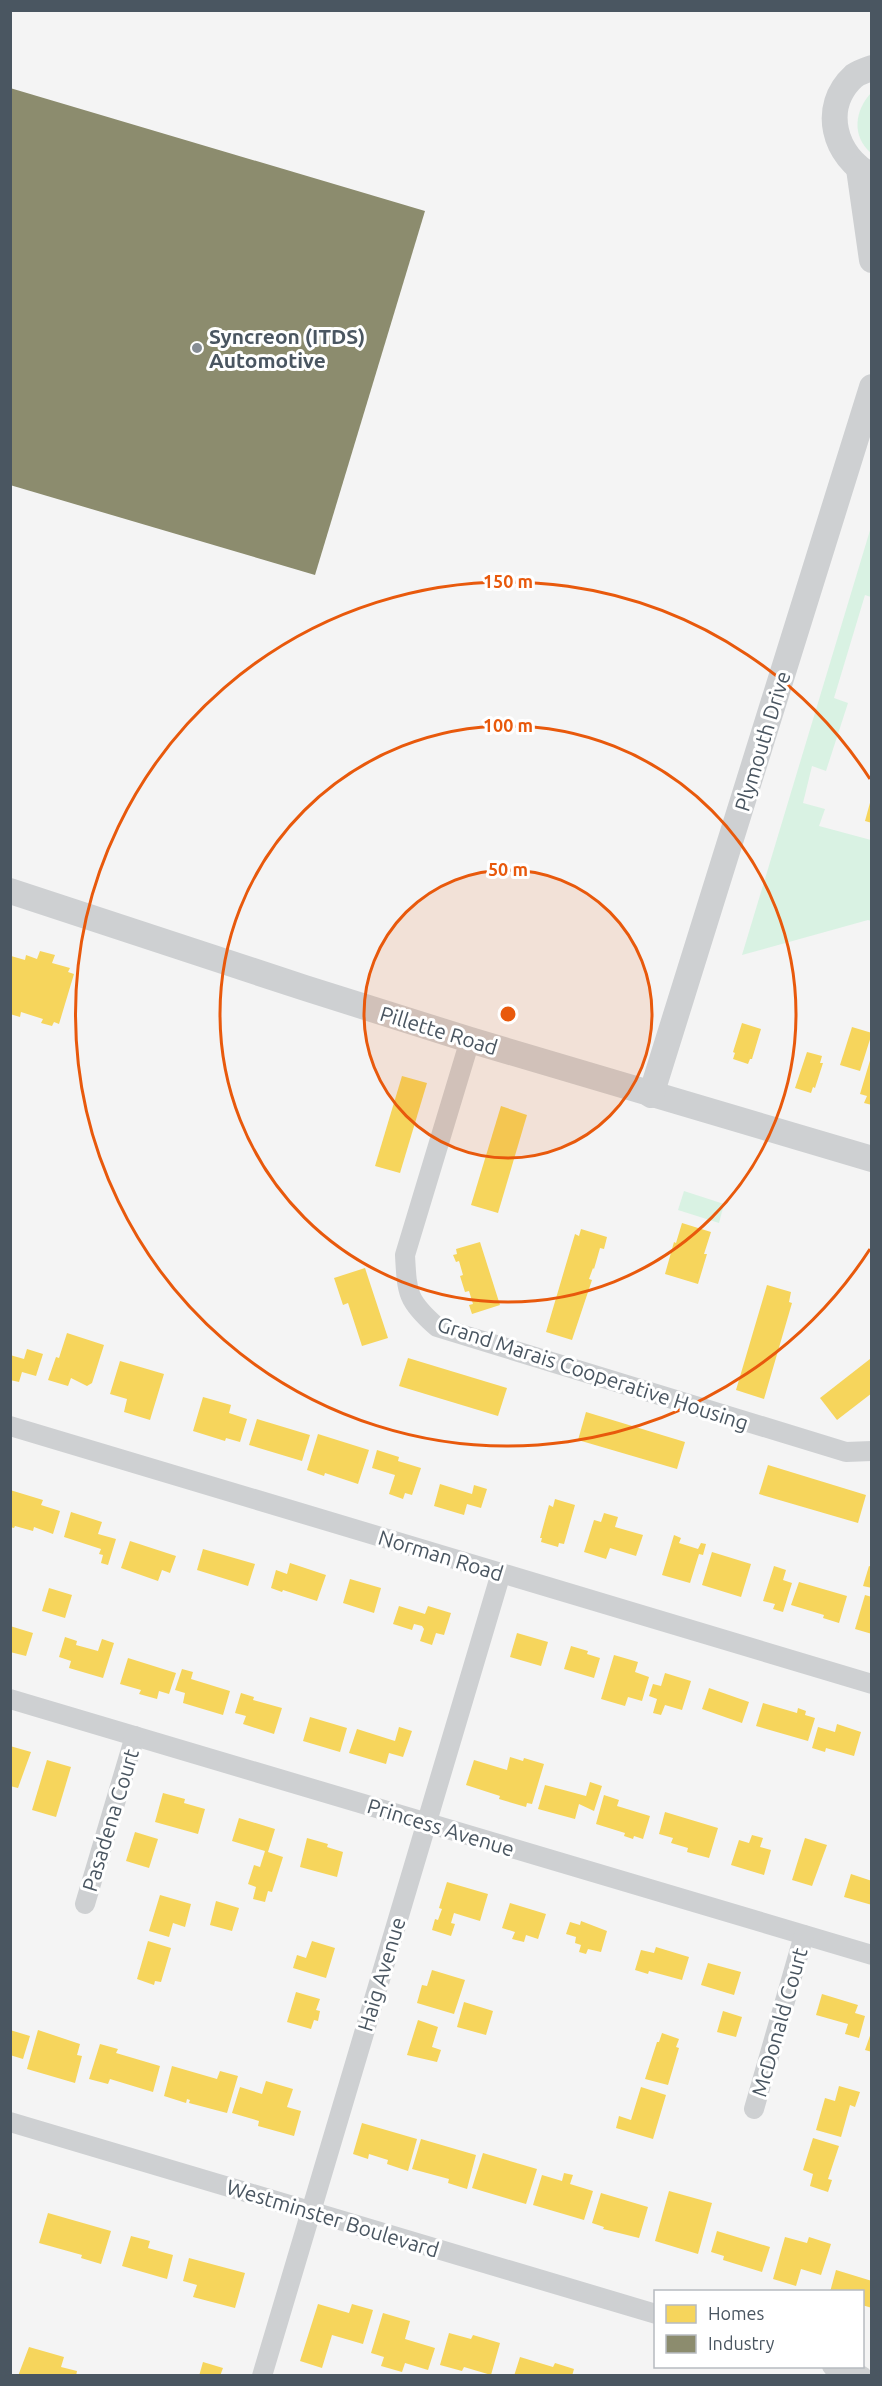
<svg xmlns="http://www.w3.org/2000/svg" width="882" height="2386" viewBox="0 0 882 2386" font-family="Ubuntu,sans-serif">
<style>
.green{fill:#d9f2e3}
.homes{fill:#f6d55c}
.industry{fill:#8c8c6e}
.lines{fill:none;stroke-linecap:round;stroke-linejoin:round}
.minor{stroke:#ced0d2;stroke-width:20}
.tertiary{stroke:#ced0d2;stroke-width:26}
.ring{fill:none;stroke:#e8590c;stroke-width:3}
.poi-dot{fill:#868d94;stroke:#fff;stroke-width:2}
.labels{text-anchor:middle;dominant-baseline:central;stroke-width:6;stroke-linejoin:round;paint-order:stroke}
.poi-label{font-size:21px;font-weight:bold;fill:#4a5661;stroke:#fff;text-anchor:start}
.street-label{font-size:21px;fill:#4a5661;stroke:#fff}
.centre{fill:#e8590c;stroke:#fff;stroke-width:3}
.ring-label{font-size:18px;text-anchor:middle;font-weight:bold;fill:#e8590c;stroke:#fff;stroke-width:6;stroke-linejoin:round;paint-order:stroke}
</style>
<rect width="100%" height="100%" fill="#f4f4f4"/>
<g class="green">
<path d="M871,93V153C851,136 855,110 871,93Z"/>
<path d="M871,527V597L865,595L834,698L848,703L826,771L812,766L803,803L825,809L819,826L871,840V921L868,920L742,955Z"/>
<path d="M684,1191L724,1204L719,1223L678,1210Z"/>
</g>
<g class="homes">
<path d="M871,799H872V823L865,821Z"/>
<path d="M40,951L55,955L52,963L70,968L68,972L74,974L59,1024L54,1022L52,1026L41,1023L43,1019L21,1012L20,1017L10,1014L11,956L25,960L26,955L37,959Z"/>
<path d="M742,1023L761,1029L752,1059H750L748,1064L733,1059L735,1053L733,1052Z"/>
<path d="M852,1027L872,1033L860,1071L840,1065Z"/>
<path d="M807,1052L822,1056L820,1063H823L815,1088L813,1087L811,1093L795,1088Z"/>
<path d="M871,1057H872V1105L864,1103L867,1096L860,1094Z"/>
<path d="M402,1076L427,1083L400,1173L375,1166Z"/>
<path d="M501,1106L527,1115L498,1213L471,1205Z"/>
<path d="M682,1223L711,1232L704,1254H707L698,1284L665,1274L674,1242L676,1243Z"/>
<path d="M581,1229L607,1237L604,1249L600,1248L594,1269L593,1268L589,1279L592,1280L572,1340L546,1332L575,1234L579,1236Z"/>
<path d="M480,1242L500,1305L472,1314L469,1305L473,1304L469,1291L465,1292L460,1276L463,1275L459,1261L456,1262L453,1255L457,1254L456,1249Z"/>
<path d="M365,1268L388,1338L362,1346L348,1303L343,1305L334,1278Z"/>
<path d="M767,1285L791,1292L789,1302L792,1303L764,1399L736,1390Z"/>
<path d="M67,1333L104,1345L92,1383L87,1386L71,1378L68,1386L48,1380L56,1357L59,1358Z"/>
<path d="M27,1349L43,1354L36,1376L22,1372L19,1382L10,1380V1355L24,1359Z"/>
<path d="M408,1358L507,1388L498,1416L399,1386Z"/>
<path d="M870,1359L872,1362V1393L837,1420L820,1398Z"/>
<path d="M120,1361L164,1374L150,1420L124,1412L127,1399L110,1394Z"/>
<path d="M203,1397L231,1405L229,1413L247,1419L240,1442L226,1438L225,1441L193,1431Z"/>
<path d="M586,1412L685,1442L677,1469L578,1440Z"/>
<path d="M257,1419L310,1435L302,1461L249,1445Z"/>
<path d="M318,1434L369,1450L358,1484L325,1473L324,1476L307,1470Z"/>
<path d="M377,1450L399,1457L398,1461L421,1468L412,1495L405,1493L403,1499L389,1494L395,1475L372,1468Z"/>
<path d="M768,1465L866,1495L858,1523L759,1494Z"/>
<path d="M440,1484L472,1494L474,1485L487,1489L481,1508L467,1504L464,1515L434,1506Z"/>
<path d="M10,1490L43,1500L41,1505L60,1511L53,1534L34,1527L33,1531L15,1526L14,1528L10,1527Z"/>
<path d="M555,1499L575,1505L564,1544L559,1543L558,1547L541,1542L542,1538H540L549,1505L553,1507Z"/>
<path d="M71,1512L102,1522L98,1534L116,1539L108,1565L101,1563L103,1555L99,1554L101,1549L64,1537Z"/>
<path d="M604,1513L618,1517L615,1527L643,1535L636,1556L610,1548L606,1559L584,1552L594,1520L601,1522Z"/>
<path d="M674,1535L681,1538L679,1543L698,1549L701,1543L706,1544L703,1555L699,1554L690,1583L662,1575Z"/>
<path d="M130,1541L176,1556L170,1573L162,1570L158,1581L121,1568Z"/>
<path d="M203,1549L255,1564L248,1586L197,1570Z"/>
<path d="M712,1552L751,1564L741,1597L702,1585Z"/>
<path d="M290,1563L326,1575L317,1601L283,1590L282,1592L271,1588L276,1570L287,1574Z"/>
<path d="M774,1566L786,1570L783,1580L792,1583L783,1612L773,1609L775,1604L763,1601Z"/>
<path d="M869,1566L872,1567V1588L863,1586Z"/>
<path d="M350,1579L381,1588L374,1613L343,1603Z"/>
<path d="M799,1582L847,1596L839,1623L823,1618L824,1615L791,1605Z"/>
<path d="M49,1588L72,1595L65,1618L42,1611Z"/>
<path d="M865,1595L872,1597V1634L855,1629Z"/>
<path d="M399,1606L425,1614L428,1606L451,1613L444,1635L436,1633L432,1645L420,1641L424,1629L422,1626L414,1624L412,1630L393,1624Z"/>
<path d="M10,1626L33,1633L26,1656L10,1652Z"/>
<path d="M517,1633L548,1642L541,1666L510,1657Z"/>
<path d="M65,1637L77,1641L76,1645L98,1651L102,1639L114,1643L103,1678L69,1668L71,1661L59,1657Z"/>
<path d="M571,1646L588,1651L587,1654L600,1658L594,1678L564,1669Z"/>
<path d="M614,1655L638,1662L635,1672L649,1677L642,1701L628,1697L625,1706L601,1699Z"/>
<path d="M128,1658L176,1673L169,1694L159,1691L157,1699L139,1694L141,1690L120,1684Z"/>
<path d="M182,1669L193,1672L191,1679L230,1691L223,1715L183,1703L185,1693L175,1690Z"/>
<path d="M665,1673L691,1681L682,1710L665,1705L661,1715L653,1713L657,1699L649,1696L653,1684L661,1686Z"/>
<path d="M709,1688L749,1702L742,1723L702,1709Z"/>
<path d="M241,1693L254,1697L253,1700L282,1708L274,1734L243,1724L246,1716L235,1713Z"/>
<path d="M763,1703L797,1713L798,1708L806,1711L805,1715L815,1718L808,1741L756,1726Z"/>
<path d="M310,1717L347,1728L340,1752L303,1741Z"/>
<path d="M837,1724L861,1732L854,1756L826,1748L825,1752L812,1748L818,1727L835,1732Z"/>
<path d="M399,1727L412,1731L403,1757L389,1753L386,1764L349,1753L357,1729L395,1741Z"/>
<path d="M10,1746L31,1752L18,1788L10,1786Z"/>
<path d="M510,1757L523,1761L524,1758L544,1764L532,1804L527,1803L526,1807L499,1799L500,1796L466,1785L474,1760L507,1770Z"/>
<path d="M47,1760L71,1767L56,1817L32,1810Z"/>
<path d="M590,1782L602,1786L594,1811L579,1804L575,1819L538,1809L545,1785L586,1796Z"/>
<path d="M163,1793L185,1799L184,1803L205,1809L198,1834L155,1822Z"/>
<path d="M604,1795L619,1800L617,1806L650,1816L643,1839L634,1836L633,1839L624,1836L625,1833L596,1824Z"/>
<path d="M665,1812L718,1828L709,1858L687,1852L688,1848L671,1843L673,1838L659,1834Z"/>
<path d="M239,1818L275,1829L268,1852L283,1857L272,1892L268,1891L265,1902L253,1899L256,1887L248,1884L254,1865L260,1867L265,1851L232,1841Z"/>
<path d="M135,1832L158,1839L149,1868L126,1861Z"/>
<path d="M752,1835L763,1838L760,1847L771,1850L764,1875L731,1865L739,1840L749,1843Z"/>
<path d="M307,1838L328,1844L327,1847L343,1852L337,1877L300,1867Z"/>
<path d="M805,1838L827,1845L812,1886L792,1880Z"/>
<path d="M851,1874L872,1881V1905L844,1897Z"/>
<path d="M447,1882L488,1894L480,1921L454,1913L451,1923L455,1924L451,1936L432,1930L435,1919L438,1920L442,1909L439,1908Z"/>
<path d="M160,1895L191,1904L185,1927L173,1923L169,1937L149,1931Z"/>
<path d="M216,1901L239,1908L232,1931L210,1925Z"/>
<path d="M510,1903L546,1914L538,1939L526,1935L524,1942L512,1939L515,1932L502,1928Z"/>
<path d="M581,1921L607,1931L601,1952L588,1949L586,1954L579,1952L581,1945L575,1943L576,1937L566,1934L570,1922L580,1925Z"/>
<path d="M148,1941L171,1948L161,1982L155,1981L154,1985L137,1979Z"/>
<path d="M312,1941L335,1948L326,1978L293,1968L297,1955L306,1958Z"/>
<path d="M656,1947L689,1957L682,1980L649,1971L648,1974L635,1970L641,1950L654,1953Z"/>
<path d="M708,1963L741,1972L734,1995L701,1985Z"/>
<path d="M432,1970L465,1980L454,2014L417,2003L422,1985L427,1986Z"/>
<path d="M296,1992L320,1999L316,2010L320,2011L318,2021L314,2020L311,2029L287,2022Z"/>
<path d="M822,1994L858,2005L855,2013L865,2016L859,2038L845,2034L848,2024L816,2015Z"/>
<path d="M464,2002L493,2011L486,2035L457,2027Z"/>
<path d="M723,2011L742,2017L736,2037L717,2032Z"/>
<path d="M418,2020L438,2027L432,2047L441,2050L437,2062L407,2055Z"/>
<path d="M10,2030L30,2036L23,2059L10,2055Z"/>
<path d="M38,2030L80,2044L77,2055L82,2056L75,2083L27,2069Z"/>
<path d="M872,2030V2052L865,2050Z"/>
<path d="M662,2033L679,2039L676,2047L679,2048L668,2085L645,2079L657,2042H659Z"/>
<path d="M100,2044L118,2049L116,2053L160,2066L153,2092L110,2079L108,2084L89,2079Z"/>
<path d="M172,2066L217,2079L220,2071L238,2076L227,2113L189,2103L190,2100L187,2099L186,2103L164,2096Z"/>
<path d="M266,2081L293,2089L287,2107L301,2111L294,2136L258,2126L259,2121L232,2113L240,2087L262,2094Z"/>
<path d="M839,2086L860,2092L855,2107L850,2105L841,2137L816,2130L825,2098L835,2101Z"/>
<path d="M641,2087L666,2095L653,2139L616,2128L619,2116L631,2120Z"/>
<path d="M362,2123L417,2139L408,2171L387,2164L388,2160L369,2154L368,2159L353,2154Z"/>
<path d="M813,2138L839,2146L828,2179L832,2180L828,2192L810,2186L813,2174L803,2170Z"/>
<path d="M421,2139L476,2155L467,2189L448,2183L449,2179L412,2169Z"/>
<path d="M483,2153L537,2169L526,2204L472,2188Z"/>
<path d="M564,2173L573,2175L570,2184L593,2191L584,2220L533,2205L542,2175L562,2181Z"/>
<path d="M669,2191L712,2203L698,2254L655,2241Z"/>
<path d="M601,2193L648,2207L639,2238L603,2229L604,2227L592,2223Z"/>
<path d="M48,2213L111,2231L101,2264L81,2258L82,2255L39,2243Z"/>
<path d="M717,2231L770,2247L762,2272L723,2260L724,2256L711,2252Z"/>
<path d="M131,2236L150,2241L148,2248L173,2255L167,2279L122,2266Z"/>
<path d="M785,2237L807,2243L809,2237L831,2244L821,2275L801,2269L796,2286L773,2279Z"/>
<path d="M189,2258L245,2273L235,2308L193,2297L197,2285L183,2281Z"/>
<path d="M836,2270L872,2281V2308L862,2305V2292H830Z"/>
<path d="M318,2304L349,2313L352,2304L373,2310L363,2344L332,2335L322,2368L300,2361Z"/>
<path d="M383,2313L410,2321L405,2339L435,2348L428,2370L405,2363L402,2372L381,2366L384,2357L371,2353Z"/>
<path d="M449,2333L471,2339L473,2335L500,2343L491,2375L464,2367L462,2371L440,2365Z"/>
<path d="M29,2347L64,2357L61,2367L77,2371L76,2376H18Z"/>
<path d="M520,2357L553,2367L555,2363L574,2369L572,2376H514Z"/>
<path d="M203,2362L223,2368L220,2376H199Z"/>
</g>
<path class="industry" d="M10,88L425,211L315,575L10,485Z"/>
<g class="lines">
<g class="minor">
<path d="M470,1040L405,1255C407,1293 407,1301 437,1327L846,1452L872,1451"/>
<path d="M10,1426L872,1684"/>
<path d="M10,1699L872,1955"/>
<path d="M85,1904L135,1736"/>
<path d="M754,2109L804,1935"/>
<path d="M10,2122L656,2314"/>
<path d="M832,2366L862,2376"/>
<path d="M262,2376L501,1573"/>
</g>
<g class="tertiary">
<path d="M872,68C866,70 858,73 854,76C820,107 834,157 872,176"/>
<path d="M859,169L872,260"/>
<path d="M10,891L305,988L470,1040L872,1159"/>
<path d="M651,1095L872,387"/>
</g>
</g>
<circle cx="508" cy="1014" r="144" fill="#e8590c" fill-opacity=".12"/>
<g class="ring">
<circle cx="508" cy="1014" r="144"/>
<circle cx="508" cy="1014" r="288"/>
<path d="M870 1249A432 432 0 1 1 870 779"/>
</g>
<circle class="poi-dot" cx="197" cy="348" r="6"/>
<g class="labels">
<g class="poi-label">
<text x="209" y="336">Syncreon (ITDS)<tspan x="209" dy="24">Automotive</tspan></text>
</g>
<g class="street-label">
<text transform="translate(762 741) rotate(-73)">Plymouth Drive</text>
<text transform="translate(439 1030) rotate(17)">Pillette Road</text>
<text transform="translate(593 1373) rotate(18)">Grand Marais Cooperative Housing</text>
<text transform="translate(441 1555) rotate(17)">Norman Road</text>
<text transform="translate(110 1820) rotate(-73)">Pasadena Court</text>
<text transform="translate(441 1827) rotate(17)">Princess Avenue</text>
<text transform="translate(381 1974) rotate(-73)">Haig Avenue</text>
<text transform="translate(779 2022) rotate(-74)">McDonald Court</text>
<text transform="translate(333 2218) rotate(17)">Westminster Boulevard</text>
</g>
</g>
<circle cx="508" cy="1014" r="9" class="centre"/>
<g class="ring-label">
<text x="508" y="588">150 m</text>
<text x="508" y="732">100 m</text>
<text x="508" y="876">50 m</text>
</g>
<rect width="882" height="2386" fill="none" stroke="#4a5661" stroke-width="24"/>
<rect x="654" y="2290" width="210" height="78" fill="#ffffff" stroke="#b7bbc0" stroke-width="1.5"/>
<rect x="666" y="2305" width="30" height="18" fill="#f6d55c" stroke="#b7bbc0" stroke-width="1.5"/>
<text x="708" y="2320" font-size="18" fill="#4a5661">Homes</text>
<rect x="666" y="2335" width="30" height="18" fill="#8c8c6e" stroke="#b7bbc0" stroke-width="1.5"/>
<text x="708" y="2350" font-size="18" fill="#4a5661">Industry</text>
</svg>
